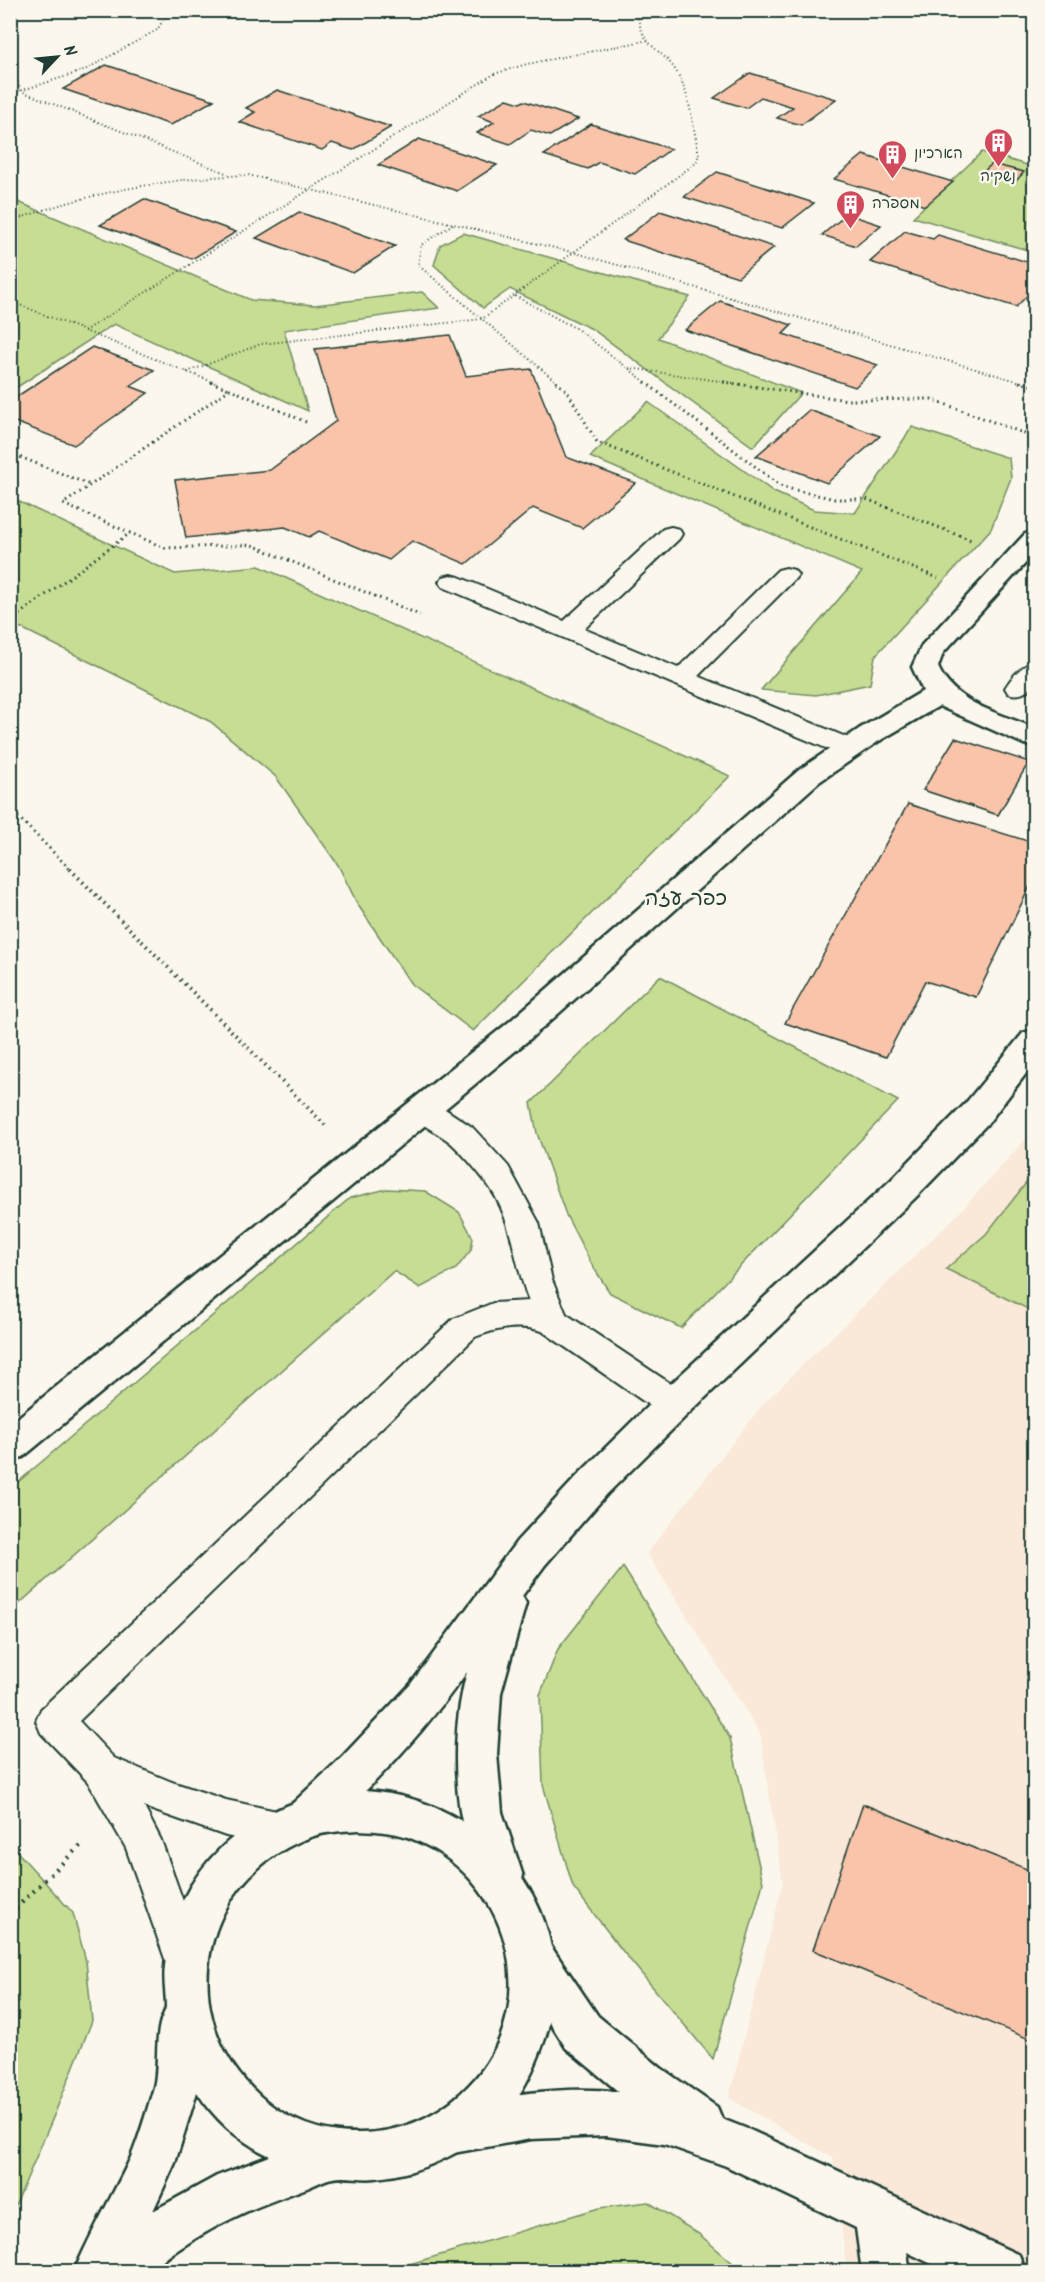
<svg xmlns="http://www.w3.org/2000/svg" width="1045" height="2282" viewBox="0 0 1045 2282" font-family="Kalam,'Playpen Sans Hebrew',sans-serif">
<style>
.built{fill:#fae8d8}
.green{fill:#c6dd93;stroke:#728d64;stroke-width:1.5}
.building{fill:#f9c4aa;stroke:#1f3d34;stroke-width:1.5}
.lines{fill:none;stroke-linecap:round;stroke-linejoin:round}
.service-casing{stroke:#1f3d34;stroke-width:4}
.minor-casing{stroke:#1f3d34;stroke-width:5}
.tertiary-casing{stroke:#1f3d34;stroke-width:5}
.path-far3{stroke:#1f3d34;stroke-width:2;stroke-dasharray:1 3;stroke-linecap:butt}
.path-far2{stroke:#1f3d34;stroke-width:3;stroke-dasharray:1.5 4;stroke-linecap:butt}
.path-far1{stroke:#1f3d34;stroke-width:4;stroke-dasharray:1.5 4.5;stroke-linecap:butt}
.path{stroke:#1f3d34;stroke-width:4.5;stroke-dasharray:2 6;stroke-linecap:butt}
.service{fill:#fbf7ec;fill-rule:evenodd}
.minor{fill:#fbf7ec;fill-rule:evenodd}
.tertiary{fill:#fbf7ec;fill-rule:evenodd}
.labels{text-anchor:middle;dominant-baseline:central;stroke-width:5;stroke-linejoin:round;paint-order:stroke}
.far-poi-label{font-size:15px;fill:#1f3d34;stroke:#fbf7ec;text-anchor:start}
.quarter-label{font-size:21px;fill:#1f3d34;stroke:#fbf7ec}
</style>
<rect width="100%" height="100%" fill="#fbf7ec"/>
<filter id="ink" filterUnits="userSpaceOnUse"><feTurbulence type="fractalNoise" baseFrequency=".0167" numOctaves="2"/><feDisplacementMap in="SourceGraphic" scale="12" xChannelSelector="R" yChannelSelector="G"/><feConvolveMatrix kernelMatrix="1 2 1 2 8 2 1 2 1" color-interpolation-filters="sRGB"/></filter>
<g filter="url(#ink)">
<path class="built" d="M1034,1130V2271H847L833,2158L729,2098L783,1883L760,1733L647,1553L763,1404L960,1212Z"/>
<g class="green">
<path d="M982,152L1034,167V252L913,217Z"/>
<path d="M11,199L251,300L315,305L422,292L439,308L284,330L308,411L114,324L11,391Z"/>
<path d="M463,233L690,297L658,338L801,393L753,447L592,329L510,289L483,308L434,265L440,245Z"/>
<path d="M648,402L774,492L814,510L855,513L912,427L1009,458L1011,478L991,529L875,656L870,684L816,695L761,690L862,572L590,457Z"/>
<path d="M11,498L175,574L259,566L730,776L473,1031L411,984L358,905L338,865L276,777L211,722L11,623Z"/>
<path d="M660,976L898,1101L681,1328L610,1293L592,1265L566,1215L537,1133L531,1103Z"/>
<path d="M1034,1173V1312L946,1269L986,1234Z"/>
<path d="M387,1189L425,1191L459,1212L473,1238L471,1250L456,1269L420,1288L394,1271L11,1611V1488L350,1198Z"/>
<path d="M623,1567L730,1738L763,1883L713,2059L625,1954L573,1887L543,1785L540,1695L558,1649Z"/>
<path d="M11,1845L73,1913L86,1961L92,2021L55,2113L11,2216Z"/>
<path d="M648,2202L699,2234L742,2271H386L599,2208Z"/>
</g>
<g class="building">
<path d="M106,65L214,100L171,125L63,89Z"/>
<path d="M750,73L836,99L801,125L777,118L793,107L761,97L746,108L714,98Z"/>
<path d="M277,90L391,127L353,150L332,143L322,150L239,122L255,112L246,108Z"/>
<path d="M507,99L520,103L524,101L578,119L550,136L531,130L510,144L477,133L494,122L478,116Z"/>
<path d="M591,124L671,149L635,174L599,162L588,169L544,155Z"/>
<path d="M419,139L497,165L457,191L378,165Z"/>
<path d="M863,155L953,182L925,206L834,179Z"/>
<path d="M992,164L1024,172L1016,181L983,172Z"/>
<path d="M717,172L814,203L782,228L684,197Z"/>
<path d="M144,199L236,232L192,259L100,225Z"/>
<path d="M660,211L774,247L738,277L623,240Z"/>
<path d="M299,212L395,246L353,273L256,238Z"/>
<path d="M847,214L881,225L856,246L822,235Z"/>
<path d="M905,231L933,239L938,235L1034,264V289L1016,307L870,262Z"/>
<path d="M720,301L792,325L783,334L878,365L855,387L685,330Z"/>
<path d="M450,335L466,376L531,369L566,457L636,483L582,528L533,508L466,564L412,541L389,560L319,531L309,537L285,527L186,538L175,480L270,470L336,421L315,349Z"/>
<path d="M92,347L154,370L130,386L148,393L74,445L10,420V401Z"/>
<path d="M809,410L880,436L827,483L756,456Z"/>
<path d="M955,738L1029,762L998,815L923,790Z"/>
<path d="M908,804L1034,843V878L976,997L925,981L886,1057L785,1023Z"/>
<path d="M863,1804L1034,1872V2041L813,1950Z"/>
</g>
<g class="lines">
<defs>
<g id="service">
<path d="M671,527L679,529L682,534L679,539L584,629L678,668L778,570L786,568L794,570L798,575L794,580L698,676L858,742L862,748L858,754L849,756L840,754L443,587L439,582L443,577L451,575L459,577L564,621L663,529Z"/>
<path d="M1034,662V683C1026,693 1021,697 1008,693L1005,688C1012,677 1021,665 1034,662Z"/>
<path d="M423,1098L433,1101L472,1127L508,1166L539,1223L552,1280L566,1314L686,1394L691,1404L686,1414L674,1418L662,1414L542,1331C519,1324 498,1328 475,1337L79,1721L114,1758L172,1782L226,1800L281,1812L294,1817L300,1830L294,1843L281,1848L226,1836L144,1807L161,1840L206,1965L200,1979L186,1985L172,1979L126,1848L88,1782L41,1733L36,1721L41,1709L453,1319L493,1303L529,1301C513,1261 513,1216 485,1181C475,1168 463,1154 451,1143C437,1131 417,1125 408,1109L413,1101Z"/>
</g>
<g id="minor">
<path d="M1034,531V554L943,653L938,667C954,704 1000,713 1034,728V747L1024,744L939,706L879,741L819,782L531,1038L23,1457L10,1461V1424L509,1022L799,770L859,729L923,691L912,667L922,645L1025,534Z"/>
<path d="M1034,1030V1063L989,1122L915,1198L687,1415L607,1494L545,1565L522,1596L526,1603L501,1693L497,1754L502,1812L523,1876L517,1891L502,1897L487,1891C477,1868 464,1836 460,1811C453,1766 455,1715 467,1672C433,1719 395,1763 353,1803C338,1817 325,1831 306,1839L291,1833L285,1819L291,1805L342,1757L410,1685L517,1541L581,1472L661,1393L891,1180L965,1104L1023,1033Z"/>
<path d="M531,1932L546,1939L598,2016L661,2068L717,2107L722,2119L750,2130L1019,2255L1026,2272H948L907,2252L910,2272H862L856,2228L726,2166L664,2144L606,2136L531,2139L453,2153L437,2146L430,2130L437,2114C483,2095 570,2085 619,2092L566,2048L516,1969L509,1954L516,1939Z"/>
</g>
<path id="tertiary" d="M342,1791C485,1784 596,1918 539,2055C531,2075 521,2095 506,2112C474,2149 424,2174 375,2178C362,2180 346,2175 333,2178C325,2179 315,2185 307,2188C288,2195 269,2202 250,2210C225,2221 198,2236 176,2251C167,2256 155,2270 145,2272C123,2275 97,2272 74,2272C91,2232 113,2195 131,2157C140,2135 147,2110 154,2087C159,2067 155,2044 160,2024C161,2018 165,2013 166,2007C166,1993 163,1980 165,1966C175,1868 248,1805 342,1791ZM359,1830C378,1831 398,1832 415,1840C517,1883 545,2018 461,2093C432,2119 400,2132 361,2133C324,2134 289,2122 260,2096C175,2020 196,1885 303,1840C320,1832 340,1831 359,1830ZM197,2092C215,2120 240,2142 270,2156L217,2176L153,2211L175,2163Z"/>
</defs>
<use href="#service" class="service-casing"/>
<use href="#minor" class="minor-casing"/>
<use href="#tertiary" class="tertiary-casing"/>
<g class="path-far3">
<path d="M10,64L21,91L228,174"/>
<path d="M10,94L83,71L157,30L170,10"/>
<path d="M10,222C85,193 168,178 248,175L576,253L1024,383"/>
<path d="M453,224L421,245L418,265L558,383"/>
<path d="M515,296L577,329L647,383"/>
<path d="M10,301L215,383"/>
<path d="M84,331L494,74L527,64L644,41"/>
<path d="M629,368L733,383"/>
<path d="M187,372L261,344L482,319L696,163L699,154C693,129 691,99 679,76C663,46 641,51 637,10"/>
</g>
<g class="path-far2">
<path d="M211,382L229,389"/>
<path d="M556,382L567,391L597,442L938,578"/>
<path d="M645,382L782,487L835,499H866L971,540"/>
<path d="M723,382L848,400L931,399L1034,437"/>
<path d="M1019,382L1034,386"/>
<path d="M306,422L230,389L63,504L165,548L252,545L420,615"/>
<path d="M10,453L90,485"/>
<path d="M10,621L130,533"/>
<path d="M10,809L71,870"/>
</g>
<path class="path-far1" d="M70,869L326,1126"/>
<path class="path" d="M10,1914L83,1843"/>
<use href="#service" class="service"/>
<use href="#minor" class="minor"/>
<use href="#tertiary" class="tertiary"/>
</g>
</g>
<defs>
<symbol id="building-pin" viewBox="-11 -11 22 30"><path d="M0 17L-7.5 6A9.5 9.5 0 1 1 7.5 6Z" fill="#d1495b" stroke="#fbf7ec"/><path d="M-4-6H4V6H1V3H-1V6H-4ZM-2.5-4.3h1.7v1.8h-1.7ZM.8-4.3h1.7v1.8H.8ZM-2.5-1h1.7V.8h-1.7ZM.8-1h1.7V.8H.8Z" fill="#fff"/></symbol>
</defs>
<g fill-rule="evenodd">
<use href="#building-pin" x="982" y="126" width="33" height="45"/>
<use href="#building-pin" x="876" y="138" width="33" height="45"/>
<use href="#building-pin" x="834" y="188" width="33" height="45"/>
</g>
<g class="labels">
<g class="far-poi-label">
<text x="914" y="154">הארכיון</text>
<text x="998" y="177" text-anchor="middle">נשקיה</text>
<text x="872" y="204">מספרה</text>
</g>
<g class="quarter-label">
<text x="686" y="899">כפר עזה</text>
</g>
</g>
<rect width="1045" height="2282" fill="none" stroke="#fbf7ec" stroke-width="36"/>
<rect x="18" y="18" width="1009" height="2246" fill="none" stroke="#1f3d34" stroke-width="2" filter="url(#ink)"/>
<g transform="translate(57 57) rotate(64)" stroke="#fbf7ec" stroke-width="4.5" paint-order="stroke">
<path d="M0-4.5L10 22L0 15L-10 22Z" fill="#1f3d34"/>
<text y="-9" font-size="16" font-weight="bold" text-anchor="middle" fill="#1f3d34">N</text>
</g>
</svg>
